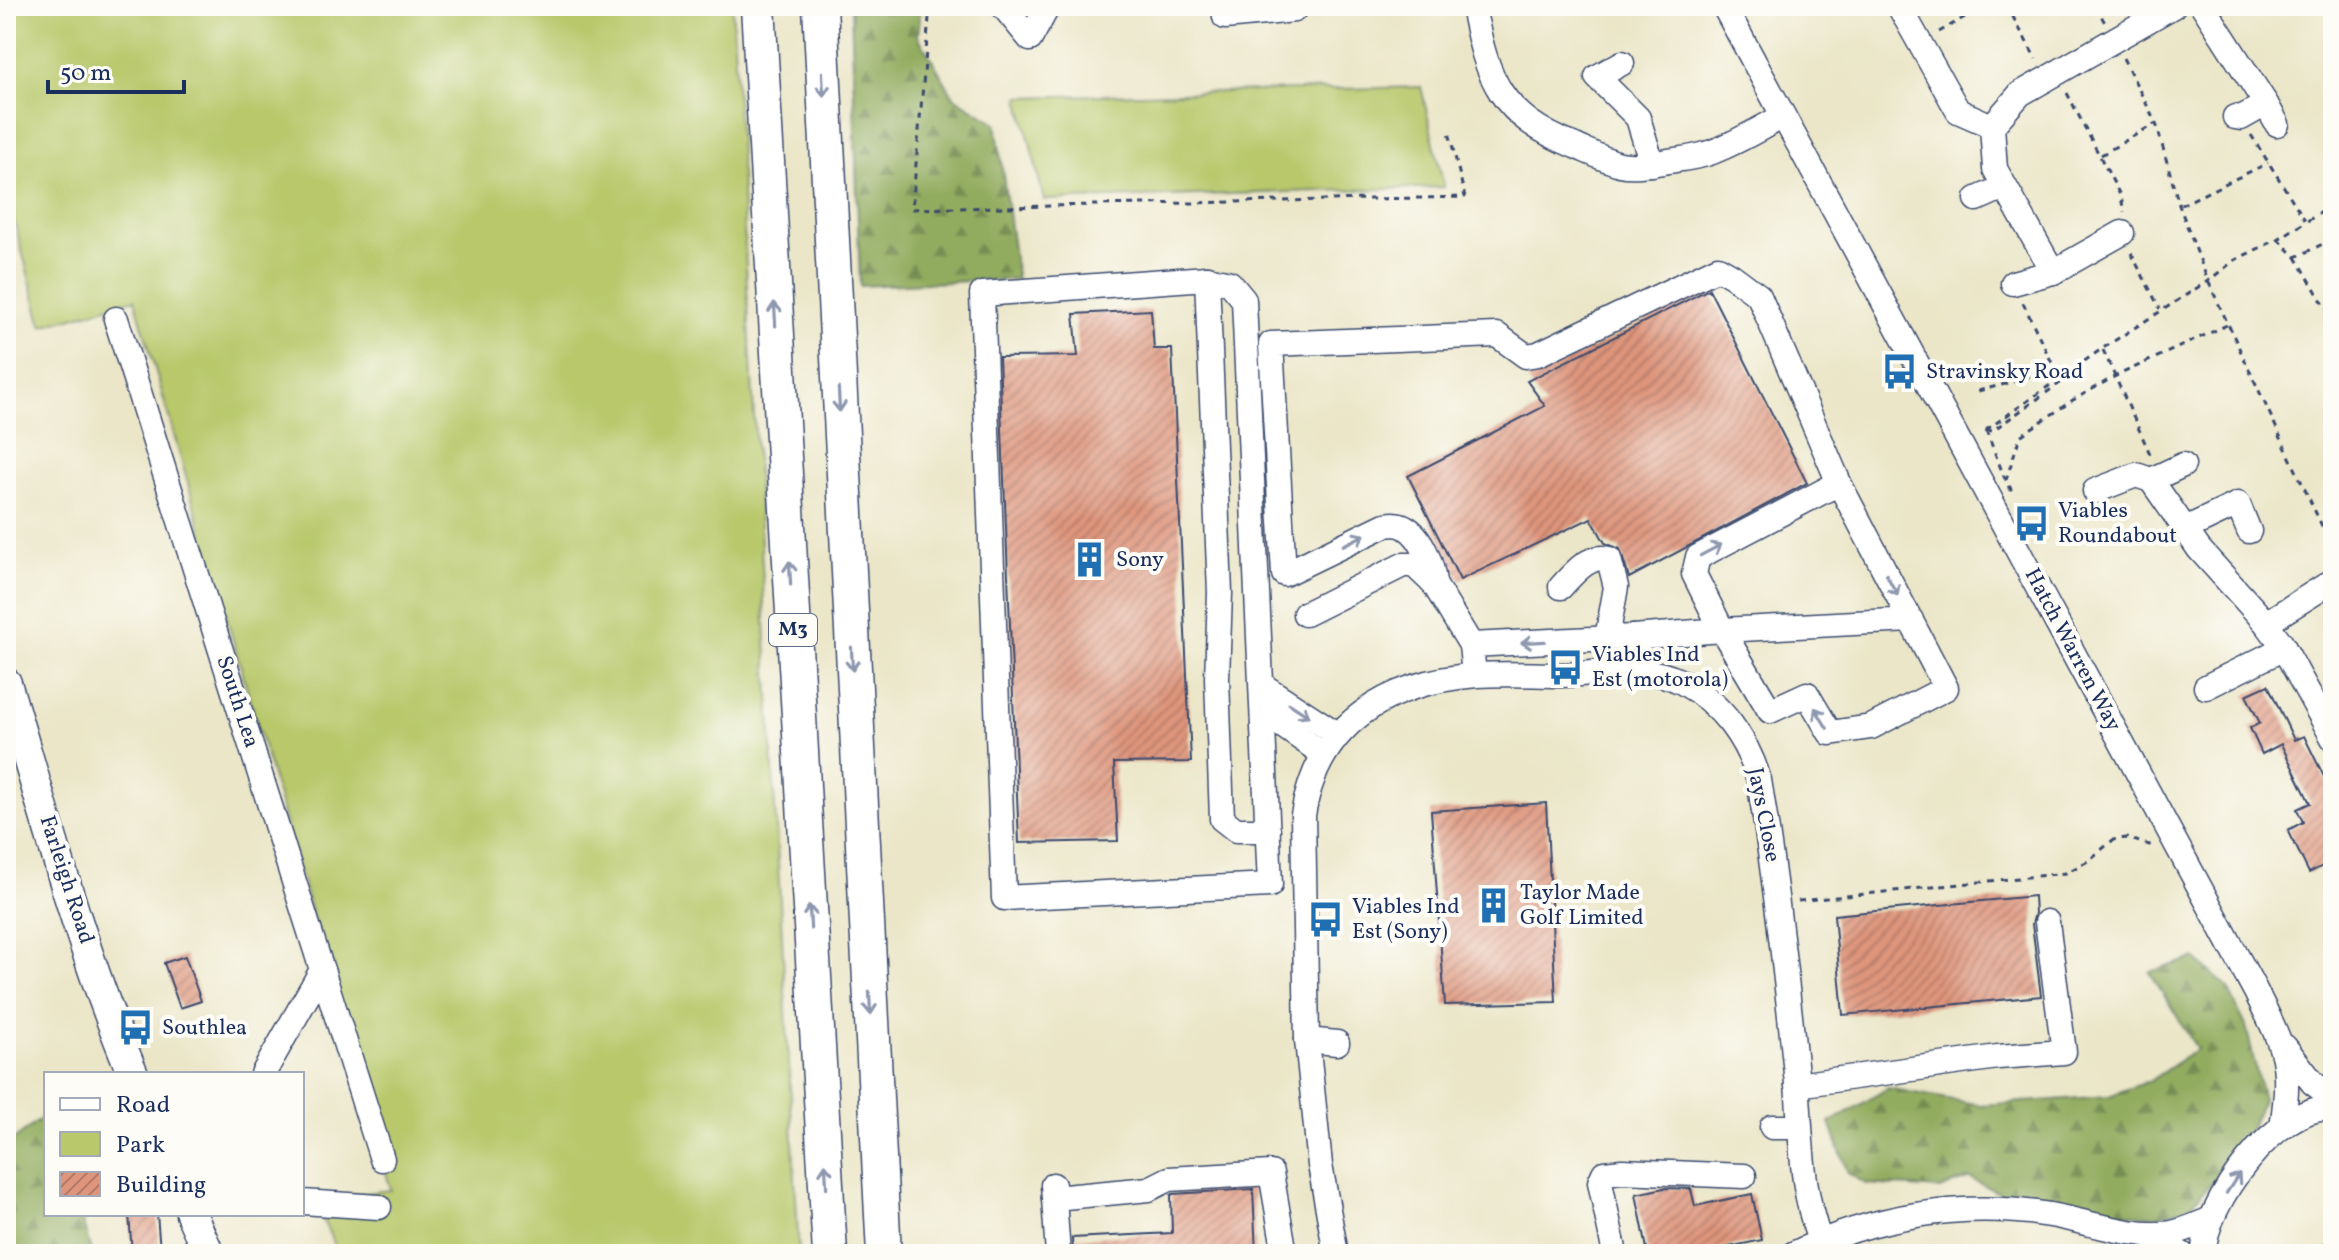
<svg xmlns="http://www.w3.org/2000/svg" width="2339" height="1260" viewBox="0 0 2339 1260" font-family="Vollkorn,serif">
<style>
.green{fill:#b8c86b;stroke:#6a7c64;stroke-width:2}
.forest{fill:url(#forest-firs);stroke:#566e5e;stroke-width:2}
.building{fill:url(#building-hatch)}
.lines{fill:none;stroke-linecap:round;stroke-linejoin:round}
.minor-casing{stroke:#3a4a6e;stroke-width:27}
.major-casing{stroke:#3a4a6e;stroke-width:33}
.highway-casing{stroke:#3a4a6e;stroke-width:37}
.path{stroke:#3a4a6e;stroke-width:3;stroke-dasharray:6 6;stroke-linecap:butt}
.minor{stroke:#fff;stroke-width:24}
.major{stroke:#fff;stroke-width:30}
.highway{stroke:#fff;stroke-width:34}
.oneway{stroke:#8d97ae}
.labels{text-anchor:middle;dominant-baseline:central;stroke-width:8;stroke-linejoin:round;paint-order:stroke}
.shield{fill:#fdfcf7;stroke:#5f6c8c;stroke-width:2}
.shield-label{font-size:20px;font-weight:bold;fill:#1b2f5e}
.poi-label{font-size:22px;fill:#1b2f5e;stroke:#fdfcf7;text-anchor:start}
.street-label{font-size:22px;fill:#1b2f5e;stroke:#fdfcf7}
</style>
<defs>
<pattern id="forest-firs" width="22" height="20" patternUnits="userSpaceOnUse" patternTransform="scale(2)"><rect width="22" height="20" fill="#92ac5f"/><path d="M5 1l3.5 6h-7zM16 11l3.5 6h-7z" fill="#768c52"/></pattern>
<pattern id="building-hatch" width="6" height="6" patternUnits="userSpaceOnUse" patternTransform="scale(2)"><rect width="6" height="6" fill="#de957c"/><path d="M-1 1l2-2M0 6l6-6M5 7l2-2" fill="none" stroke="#b37a69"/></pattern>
</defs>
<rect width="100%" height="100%" fill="#fdfcf7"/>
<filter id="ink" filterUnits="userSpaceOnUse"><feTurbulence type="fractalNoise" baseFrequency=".0125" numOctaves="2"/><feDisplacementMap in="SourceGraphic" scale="16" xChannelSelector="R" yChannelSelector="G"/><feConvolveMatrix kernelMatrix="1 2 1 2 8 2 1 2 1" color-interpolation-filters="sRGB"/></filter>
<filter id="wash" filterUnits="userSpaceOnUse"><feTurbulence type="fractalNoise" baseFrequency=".006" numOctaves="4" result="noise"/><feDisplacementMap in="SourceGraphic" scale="32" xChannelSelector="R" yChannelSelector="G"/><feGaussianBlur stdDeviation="1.8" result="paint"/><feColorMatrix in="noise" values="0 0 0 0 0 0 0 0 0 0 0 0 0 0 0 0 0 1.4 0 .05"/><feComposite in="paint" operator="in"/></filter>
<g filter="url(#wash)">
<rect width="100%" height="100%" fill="#ebe6c8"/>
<g class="green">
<path d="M6,6H732L799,1254H339L313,1199L391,1190L135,299L42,326L6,190Z"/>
<path d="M1421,87L1444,187L1044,200L1019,97Z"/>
</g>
<g class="forest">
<path d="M851,6H921L918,36L954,97L996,123L1017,279L860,286Z"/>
<path d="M2195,958L2227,987L2246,1026L2263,1100L2246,1138L2229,1164L2188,1208L2155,1216L2020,1204L1970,1178L1940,1189L1866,1184L1848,1173L1830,1123L1888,1088L1980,1105L2109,1096L2151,1080L2197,1049L2150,972Z"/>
<path d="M46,1115V1214H80L92,1254H6V1146Z"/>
</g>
<g id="blocks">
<g class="building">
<path d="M1709,289L1807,483L1629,578L1620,549L1605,543L1591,518L1460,580L1408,476L1545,406L1527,381Z"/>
<path d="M1151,310L1154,349H1172L1191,762L1114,763L1118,841L1019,843L999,357L1078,356L1074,314Z"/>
<path d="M2268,685L2294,740L2304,736L2333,795V861L2309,873L2288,830L2303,822L2297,809L2310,803L2281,744L2262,754L2250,728L2260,723L2246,695Z"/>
<path d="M1546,803L1556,1002L1445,1005L1431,811Z"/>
<path d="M2034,896L2035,913L2032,924L2041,996L1843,1015L1834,915Z"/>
<path d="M185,956L201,1001L180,1008L164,963Z"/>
<path d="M1664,1188L1691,1189L1695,1206L1752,1194L1762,1240L1696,1254H1648L1636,1194Z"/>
<path d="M1253,1189L1256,1254H1073L1072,1238L1172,1233L1171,1195L1173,1194Z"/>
<path d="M129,1214H157L160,1250H150V1254H132Z"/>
</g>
</g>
</g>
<g filter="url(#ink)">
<use href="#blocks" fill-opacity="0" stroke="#3a4a6e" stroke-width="2"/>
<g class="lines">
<defs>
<g id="minor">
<path d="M1003,6L1030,39L1048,6"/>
<path d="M1224,6L1225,17L1294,10L1297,6"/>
<path d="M1473,6C1487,80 1500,116 1575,146C1589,152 1605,160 1620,164C1633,167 1650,164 1663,162C1679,159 1697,158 1712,152C1736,143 1760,129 1783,116"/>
<path d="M1724,6L2255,990C2283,1046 2293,1062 2282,1126"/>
<path d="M1899,6L1958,111L1992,126"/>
<path d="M2203,6L2266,104L2277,124"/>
<path d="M1622,63L1597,77L1638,118L1652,164"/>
<path d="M2235,117L2241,118L2266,104"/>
<path d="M1977,199L2004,187"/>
<path d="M2122,233L2053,272L1995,169L1992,126L2020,94L2173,6"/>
<path d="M1207,278L1230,283L1244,300L1270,885L1004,898L982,294Z"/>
<path d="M1207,278L1220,593L1217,678L1222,819L1236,830H1268"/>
<path d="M2013,283L2053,272"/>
<path d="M116,319L322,970L263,1074"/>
<path d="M2183,465L2151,480L2199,549L2266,623L2281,643L2333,738"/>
<path d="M2095,491L2136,475L2151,480"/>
<path d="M2185,529L2238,504L2249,531"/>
<path d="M1434,584C1433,566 1422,536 1405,527C1399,523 1392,524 1385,525L1284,574L1271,344L1497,335L1526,356L1538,354L1718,268L1732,276L1759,296L1839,483"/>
<path d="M1561,587C1573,574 1590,553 1609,559L1616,587L1607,638"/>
<path d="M1305,614L1403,565H1414L1434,584L1471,645"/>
<path d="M2266,623L2333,581"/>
<path d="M1633,637L1722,630L1694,574L1698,557L1839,483L1946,688L1871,727L1830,733L1807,694L1770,711L1722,630L1911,620"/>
<path d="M1474,675L1471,645L1633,637L1637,652"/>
<path d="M1262,685L1337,734"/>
<path d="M2206,687L2284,648"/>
<path d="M1263,712L1323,754"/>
<path d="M322,970L382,1159"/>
<path d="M1307,1040L1337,1043"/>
<path d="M2285,1047L2313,1083L2333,1098"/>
<path d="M1797,1085L1998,1057L2064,1052L2047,922"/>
<path d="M1772,1127H1799"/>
<path d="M1053,1185L1058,1254"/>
<path d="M1054,1198L1149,1189L1169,1179L1271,1173L1285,1254"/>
<path d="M302,1202L379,1207"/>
<path d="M2148,1236L2182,1254"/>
<path d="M1336,1254L1320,1165L1307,1040L1303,815C1318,723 1388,682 1477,675C1505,673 1534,675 1562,675C1602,674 1645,663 1682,682C1721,703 1747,739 1759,780C1776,881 1787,983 1797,1084C1802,1141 1800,1186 1820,1241"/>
<path d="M1615,1254L1600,1182L1604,1173L1622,1171L1744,1176"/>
<path d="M1793,1254C1873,1216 1962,1200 2050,1215C2086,1221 2134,1239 2171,1233C2184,1231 2198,1224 2211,1219"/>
<path d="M2204,1254C2202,1206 2280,1100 2333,1109"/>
</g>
<g id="major">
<path d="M6,683C45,813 80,949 133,1074"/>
<path d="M191,1214L209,1254"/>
</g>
<g id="highway">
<path d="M758,6L830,1254"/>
<path d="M820,6L884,1254"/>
</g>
</defs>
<use href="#minor" class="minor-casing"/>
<use href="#major" class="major-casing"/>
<use href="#highway" class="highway-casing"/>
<g class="path">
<path d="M930,6L912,209L1465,197L1449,132"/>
<path d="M2007,6L2036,59"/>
<path d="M2096,6L2105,23"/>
<path d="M1939,32L1984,6"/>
<path d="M2123,58L2156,123L2179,205L2208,281L2328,539V563"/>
<path d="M2067,93L2121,197L2124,212"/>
<path d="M2251,135L2305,220"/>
<path d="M2101,155L2156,123"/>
<path d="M2181,205L2268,163"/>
<path d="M2278,239L2296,257L2333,239"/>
<path d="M2131,253L2160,309"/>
<path d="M2296,257L2333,320"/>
<path d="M2023,303L2052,363L2062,378"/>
<path d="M2103,350L2151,456"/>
<path d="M1978,391L2024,379L2052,363"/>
<path d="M1986,430L2103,348L2208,281L2235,260L2278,239L2333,205"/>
<path d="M1986,430L1992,431L2063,381L2062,378"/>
<path d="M1986,430L2005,479"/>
<path d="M2009,490L2011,489L2006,480L2020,436L2073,400L2114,377L2229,324"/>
<path d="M1798,901L2066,873L2088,861L2113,840L2126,838L2153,846"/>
<path d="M2333,1219V1231"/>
<path d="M2313,1254L2333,1236"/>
</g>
<use href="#minor" class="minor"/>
<use href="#major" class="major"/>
<use href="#highway" class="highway"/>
</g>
<defs><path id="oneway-shaft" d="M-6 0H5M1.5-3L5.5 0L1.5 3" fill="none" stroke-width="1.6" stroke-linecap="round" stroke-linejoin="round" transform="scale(2)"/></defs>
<g class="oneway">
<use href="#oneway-shaft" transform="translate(823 84) rotate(87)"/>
<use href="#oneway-shaft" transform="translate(775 314) rotate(-93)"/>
<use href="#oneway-shaft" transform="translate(839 400) rotate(87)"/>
<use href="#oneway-shaft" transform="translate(1354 540) rotate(-26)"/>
<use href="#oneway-shaft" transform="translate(1711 550) rotate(-28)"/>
<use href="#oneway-shaft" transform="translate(790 573) rotate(-93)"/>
<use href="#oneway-shaft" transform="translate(1892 585) rotate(62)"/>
<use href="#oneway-shaft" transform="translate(1533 642) rotate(177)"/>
<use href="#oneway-shaft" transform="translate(852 659) rotate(87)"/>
<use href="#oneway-shaft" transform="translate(1299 710) rotate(33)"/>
<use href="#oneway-shaft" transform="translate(1821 718) rotate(-121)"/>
<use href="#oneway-shaft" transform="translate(810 917) rotate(-93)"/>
<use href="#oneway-shaft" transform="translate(870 1003) rotate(87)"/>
<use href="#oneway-shaft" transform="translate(826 1176) rotate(-93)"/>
<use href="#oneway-shaft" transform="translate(2233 1183) rotate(-57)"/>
</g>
</g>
<defs>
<symbol id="bus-bare" viewBox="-9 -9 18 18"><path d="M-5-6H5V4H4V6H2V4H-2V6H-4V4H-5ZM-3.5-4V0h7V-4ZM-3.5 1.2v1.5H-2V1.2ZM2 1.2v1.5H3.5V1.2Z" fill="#1f6fb2" stroke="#fdfcf7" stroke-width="2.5" paint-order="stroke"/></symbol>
<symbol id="building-bare" viewBox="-9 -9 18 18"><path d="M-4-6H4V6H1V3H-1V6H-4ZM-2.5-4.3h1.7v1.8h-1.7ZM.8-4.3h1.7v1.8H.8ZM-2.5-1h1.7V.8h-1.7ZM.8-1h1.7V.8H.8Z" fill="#1f6fb2" stroke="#fdfcf7" stroke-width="2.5" paint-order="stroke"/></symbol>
</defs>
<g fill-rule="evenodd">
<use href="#bus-bare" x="1874" y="346" width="51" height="51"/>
<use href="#bus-bare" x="2006" y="498" width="51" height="51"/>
<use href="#building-bare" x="1064" y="534" width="51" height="51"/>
<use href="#bus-bare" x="1540" y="642" width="51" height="51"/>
<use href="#building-bare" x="1468" y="880" width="51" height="51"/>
<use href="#bus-bare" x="1300" y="894" width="51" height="51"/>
<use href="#bus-bare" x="110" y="1002" width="51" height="51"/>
</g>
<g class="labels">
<rect class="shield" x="769" y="614" width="48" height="32" rx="6"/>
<g class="shield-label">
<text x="793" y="630">M3</text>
</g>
<g class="poi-label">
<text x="1926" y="372">Stravinsky Road</text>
<text x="2058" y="511">Viables<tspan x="2058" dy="25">Roundabout</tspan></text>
<text x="1116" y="560">Sony</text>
<text x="1592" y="655">Viables Ind<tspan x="1592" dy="25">Est (motorola)</tspan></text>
<text x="1520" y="893">Taylor Made<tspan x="1520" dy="25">Golf Limited</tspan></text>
<text x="1352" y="907">Viables Ind<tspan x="1352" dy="25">Est (Sony)</tspan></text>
<text x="162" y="1028">Southlea</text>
</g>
<g class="street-label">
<text transform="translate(2072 650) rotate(62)">Hatch Warren Way</text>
<text transform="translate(237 702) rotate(72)">South Lea</text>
<text transform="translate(1763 815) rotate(79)">Jays Close</text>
<text transform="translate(66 880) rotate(72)">Farleigh Road</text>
</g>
</g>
<rect width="2339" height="1260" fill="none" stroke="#fdfcf7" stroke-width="32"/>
<rect x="44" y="1072" width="260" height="144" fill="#fdfcf7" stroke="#a3aaba" stroke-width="2"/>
<rect x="60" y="1098" width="40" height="12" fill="#ffffff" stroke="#a3aaba" stroke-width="2"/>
<text x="116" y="1112" font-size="24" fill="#1b2f5e">Road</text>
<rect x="60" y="1132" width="40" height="24" fill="#b8c86b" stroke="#a3aaba" stroke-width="2"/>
<text x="116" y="1152" font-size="24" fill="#1b2f5e">Park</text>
<rect x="60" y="1172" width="40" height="24" fill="url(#building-hatch)" stroke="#a3aaba" stroke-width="2"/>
<text x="116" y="1192" font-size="24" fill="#1b2f5e">Building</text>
<path d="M48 80v12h136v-12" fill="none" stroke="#1b2f5e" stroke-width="4"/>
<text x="60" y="80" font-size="24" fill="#1b2f5e" stroke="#fdfcf7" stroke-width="6" paint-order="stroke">50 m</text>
</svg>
